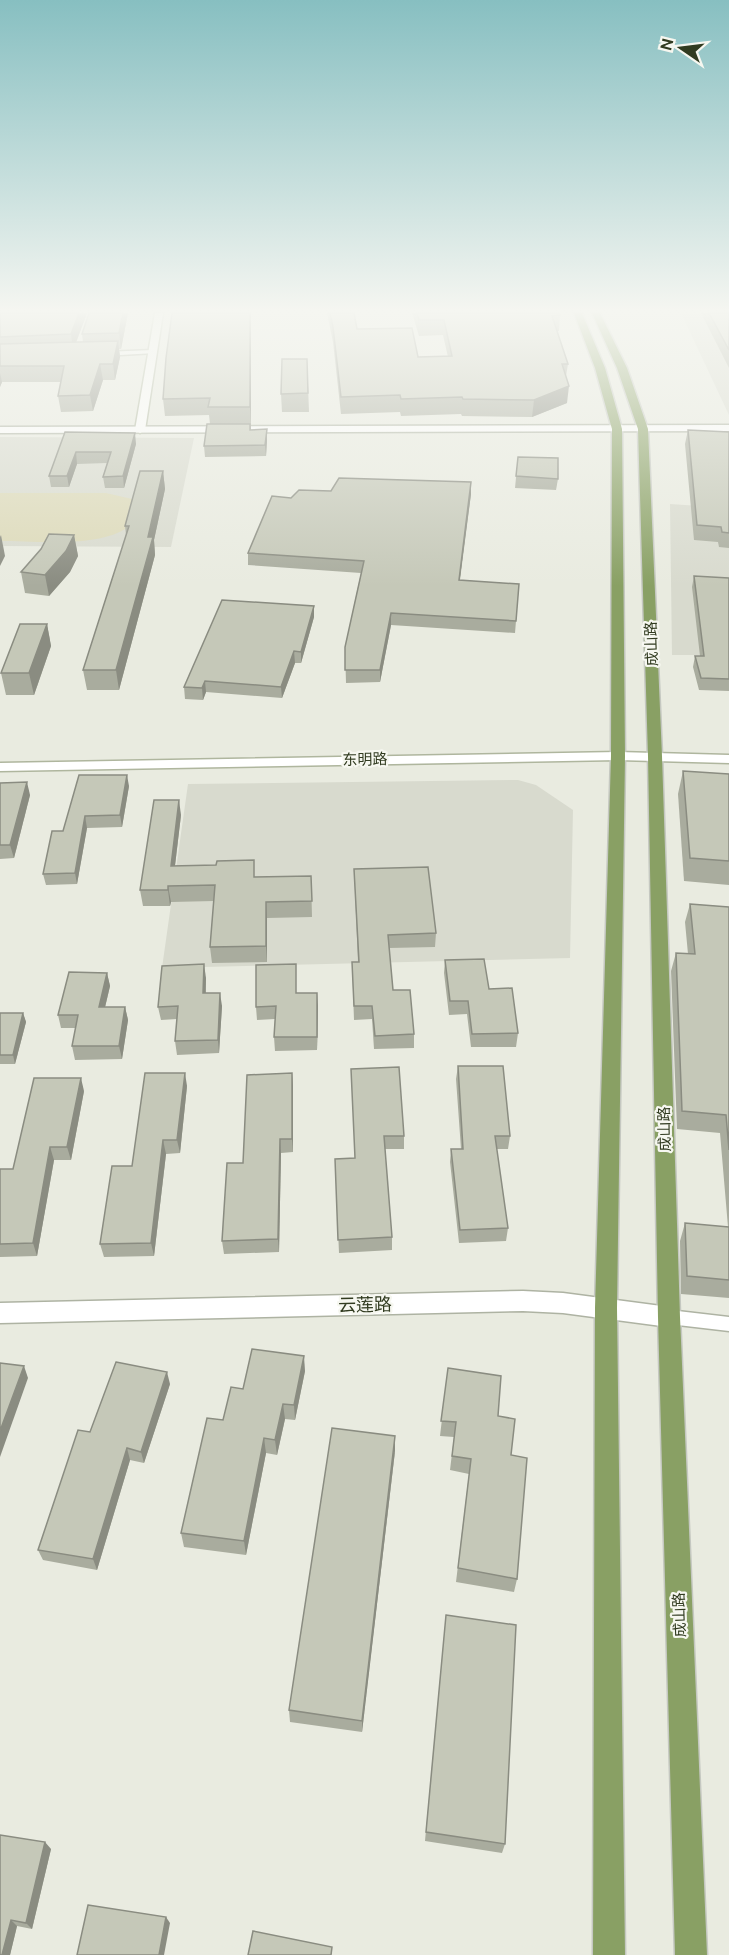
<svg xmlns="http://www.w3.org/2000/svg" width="729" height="1955" viewBox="0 0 729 1955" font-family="Ubuntu,'Noto Sans SC',sans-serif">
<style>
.built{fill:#d8dace}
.green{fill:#dcd9b8}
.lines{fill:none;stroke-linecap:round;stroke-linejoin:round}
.lane-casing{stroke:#aeb3a3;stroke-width:3}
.street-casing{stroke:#aeb3a3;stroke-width:3}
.secondary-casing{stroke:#afb69e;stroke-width:3}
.primary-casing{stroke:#c5c8c1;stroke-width:3}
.lane{fill:#fff;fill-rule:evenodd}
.street{fill:#fff;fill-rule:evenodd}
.secondary{fill:#fff;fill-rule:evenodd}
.primary{fill:#89a064;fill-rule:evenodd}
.wall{fill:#a9ac9e}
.shaded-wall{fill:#8a8c81}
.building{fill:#c5c8b8;stroke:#8a8c81;stroke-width:1.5}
.labels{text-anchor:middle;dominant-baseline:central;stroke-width:4.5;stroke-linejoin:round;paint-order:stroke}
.street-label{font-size:15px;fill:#313b20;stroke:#f6f7f0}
.near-street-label{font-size:18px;fill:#313b20;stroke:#f6f7f0}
</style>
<rect width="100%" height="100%" fill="#e9ebe0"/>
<g class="built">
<path d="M681,313H729V415Z"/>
<path d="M0,437L194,438L171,547L0,546Z"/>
<path d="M670,504L729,508V655H672Z"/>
<path d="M518,780L536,785L573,810L570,958L162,968L188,784Z"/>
</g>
<path class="green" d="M0,493H106L132,499L128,527C100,548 35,541 0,541Z"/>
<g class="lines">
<defs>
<g id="lane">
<path d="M153,350L155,353L103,356L100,354L103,352Z"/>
<path d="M669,1310L729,1317V1331L669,1324L664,1322L661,1317L664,1312Z"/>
</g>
<g id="street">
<path d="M729,425V431L0,433V427Z"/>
<path d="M523,1291L563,1293L669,1307L677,1310L680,1317L677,1324L669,1327L563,1313L523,1311L0,1323V1303Z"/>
</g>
<g id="secondary">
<path d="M155,313H163L145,430L140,433L135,430Z"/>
<path d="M618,752L729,755V763L618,760L0,771V763Z"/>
</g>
<g id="primary">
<path d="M574,313H582L605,368L622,429L625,756L617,1308L625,1955H593L595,1308L611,756L612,429L595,368Z"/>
<path d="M592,313H600L627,368L648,429L662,756L680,1317L707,1955H675L658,1317L648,756L638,429L617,368Z"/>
</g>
</defs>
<use href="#lane" class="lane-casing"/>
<use href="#street" class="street-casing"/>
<use href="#secondary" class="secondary-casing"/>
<use href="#primary" class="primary-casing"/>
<use href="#lane" class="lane"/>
<use href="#street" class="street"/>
<use href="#secondary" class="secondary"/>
<use href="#primary" class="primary"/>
</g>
<g class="wall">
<path d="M0,313H87L76,343L83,342L82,334L128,313L121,349H119L120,357L115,380H103L93,411L61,412L58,396L61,382H2L0,387Z"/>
<path d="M251,313V430L267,429V440L266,456L205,457L204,446L210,424L209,415L165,416L163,399Z"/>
<path d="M327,313H354L357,329L418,357H448L443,335L419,336L412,313H559L560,315L559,331H557L568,364L566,376L567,403L532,417L462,416L461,414L401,416L400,412L341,414L333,342Z"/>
<path d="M701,313H729V368Z"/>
<path d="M307,359L309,412H282L281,394Z"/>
<path d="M688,430L729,432V548L719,547L718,542L694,540L685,444Z"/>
<path d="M65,432L136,444L124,488H105L103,477L107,463L77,464L69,487H51L49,476Z"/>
<path d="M518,457L558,479L556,490L515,488Z"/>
<path d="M163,471L165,489L154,540L155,555L119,690H87L83,670L126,535L125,526Z"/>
<path d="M471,494L460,580L519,584L515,633L391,625L380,682L346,683L345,647L361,573L248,565V553L291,498Z"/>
<path d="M74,535L78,556L70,572L49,596L25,593L21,572Z"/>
<path d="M694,576L729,578V691L699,690L693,667L695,656H700L692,587Z"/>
<path d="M314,606V617L301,663H295L282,698L206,692L203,700L185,699L184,687Z"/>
<path d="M47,624L51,646L34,695H6L1,673Z"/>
<path d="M683,771L729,774V885L684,881L678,794Z"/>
<path d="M0,783L30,795L14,858L0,859Z"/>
<path d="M129,786L122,827L87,828L77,884L46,885L43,874L63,831Z"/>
<path d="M181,815L175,866L256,877L311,876L312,917L267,918V962L212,963L210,947L214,901L171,902L170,906H143L140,890Z"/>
<path d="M354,869L436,933L435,947L389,948L393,990L414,1034V1048L374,1049L372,1019L354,1020L352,962H358Z"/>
<path d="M690,904L729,907V1298L681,1294L680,1241L685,1223L728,1227L720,1133L677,1129L671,971L676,953L688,954L685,922Z"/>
<path d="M445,960L489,989L518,1033L516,1047H471L467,1014L449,1015L444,973Z"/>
<path d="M107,973L110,986L105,1007H125L128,1020L122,1059L75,1060L72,1046L76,1028H61L58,1015Z"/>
<path d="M206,978V993L222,1006L219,1053L177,1055L175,1041L177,1019L161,1020L158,1007Z"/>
<path d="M297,993L318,1006L317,1050L275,1051L274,1037L275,1019L257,1020L256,1007Z"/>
<path d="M0,1013H23L26,1022L15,1064H0Z"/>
<path d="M458,1066L510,1136L508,1149H496L508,1228L506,1241L459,1243L450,1162L451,1149H461L456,1079Z"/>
<path d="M292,1073L293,1087V1152L281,1153L279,1252L224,1254L222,1241L243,1163Z"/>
<path d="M352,1082L404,1136V1149H385L392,1237V1250L339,1253L335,1159L355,1158Z"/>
<path d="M187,1086L180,1153L166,1154L154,1256L104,1257L100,1244Z"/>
<path d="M84,1091L71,1160H54L37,1256L0,1257V1169H13Z"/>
<path d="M448,1368L498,1416L511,1455L517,1579L514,1592L456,1582L469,1474L450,1470L454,1437L440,1436Z"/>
<path d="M305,1371L295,1420L285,1419L277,1455L266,1453L246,1555L184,1547L181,1533L223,1420L243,1389Z"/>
<path d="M170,1384L144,1463L130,1460L97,1570L43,1560L38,1550L90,1432Z"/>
<path d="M395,1451L362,1732L290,1722L289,1710Z"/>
<path d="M446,1615L505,1844L502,1853L425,1841Z"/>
<path d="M0,1835L51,1849L32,1929L17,1926L10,1955Z"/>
</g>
<g class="shaded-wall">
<path d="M79,313H87L73,350L71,334Z"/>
<path d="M123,313H128L121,349L119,333Z"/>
<path d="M250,313H251V424L250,407Z"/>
<path d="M118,341L120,357L115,380L113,364Z"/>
<path d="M100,364L103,380L93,411L90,395Z"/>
<path d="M0,373L2,382L0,387Z"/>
<path d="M569,386L567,403L532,417L534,400Z"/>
<path d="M267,429V440L266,456L265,445Z"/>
<path d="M135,433L136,444L124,488L123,476Z"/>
<path d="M76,452L77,464L69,487L67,476Z"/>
<path d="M163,471L165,489L154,540L155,555L119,690L116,670Z"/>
<path d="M471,482V494L458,592L459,580Z"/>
<path d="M1,535L5,556L0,566V537Z"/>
<path d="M74,535L78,556L70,572L49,596L45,575Z"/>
<path d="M314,606V617L301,663V652Z"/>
<path d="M391,613V625L380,682V670Z"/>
<path d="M47,624L51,646L34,695L29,673Z"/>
<path d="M294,651L295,663L282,698L281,687Z"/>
<path d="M205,681L206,692L203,700L202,688Z"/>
<path d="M127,775L129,786L122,827L120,815Z"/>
<path d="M27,782L30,795L14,858L10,845Z"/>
<path d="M179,800L181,815L173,882L171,866Z"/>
<path d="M85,816L87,828L77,884L75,873Z"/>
<path d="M168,886L171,902L170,906L168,890Z"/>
<path d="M266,902L267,918V962L266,946Z"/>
<path d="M204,964L206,978L205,1006L203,993Z"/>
<path d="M107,973L110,986L102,1020L99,1007Z"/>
<path d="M220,993L222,1006L219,1053L218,1040Z"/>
<path d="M317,993L318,1006L317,1050Z"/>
<path d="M125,1007L128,1020L122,1059L119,1046Z"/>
<path d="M23,1013L26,1022L15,1064L13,1055Z"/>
<path d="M185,1073L187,1086L180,1153L177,1140Z"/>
<path d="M292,1073L293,1087V1152L292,1139Z"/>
<path d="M81,1078L84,1091L71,1160L67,1147Z"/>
<path d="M280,1139L281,1153L279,1252L278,1239Z"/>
<path d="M163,1140L166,1154L154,1256L151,1243Z"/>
<path d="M50,1147L54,1160L37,1256L33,1243Z"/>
<path d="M304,1356L305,1371L295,1420L294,1405Z"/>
<path d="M24,1366L28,1378L0,1457V1431Z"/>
<path d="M167,1372L170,1384L144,1463L141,1452Z"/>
<path d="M283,1404L285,1419L277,1455L275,1440Z"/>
<path d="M395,1436V1451L362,1732V1721Z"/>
<path d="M264,1438L266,1453L246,1555L244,1541Z"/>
<path d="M127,1448L130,1460L97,1570L93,1559Z"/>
<path d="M45,1842L51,1849L32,1929L26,1923Z"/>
<path d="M166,1917L170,1923L164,1955H159Z"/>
<path d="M11,1920L17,1926L10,1955H2Z"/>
</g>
<g class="building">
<path d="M0,313H79L71,334L0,337Z"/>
<path d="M89,313H123L119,333L82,334Z"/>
<path d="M172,313H250V407H208L210,398L163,399L166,358Z"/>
<path d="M330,313H354L357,329L412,328L418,357L452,356L444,320H419L417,313H559L560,315L552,316L568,364H562L569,386L534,400L463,399L462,397L401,399L400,395L341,397L333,327Z"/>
<path d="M709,313H729V350Z"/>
<path d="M118,341L113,364H100L90,395L58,396L64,366H0V344Z"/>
<path d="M282,359H307L308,393L281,394Z"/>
<path d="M207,424H250V430L267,429L265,445L204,446Z"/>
<path d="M688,430L729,432V533L722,532L721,527L697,525Z"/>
<path d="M65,432L135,433L123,476L103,477L111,452H76L67,476H49Z"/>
<path d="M518,457L558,458V479L516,476Z"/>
<path d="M140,471H163L148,537H153L116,670H83L129,526H125Z"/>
<path d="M339,478L471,482L459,580L519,584L516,621L391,613L380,670H345V647L364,561L248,553L272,496L291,498L299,490L331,491Z"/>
<path d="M49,534L74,535L66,551L45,575L21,572L41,549Z"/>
<path d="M694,576L729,578V679L701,678L695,656H704Z"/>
<path d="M222,600L314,606L301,652L294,651L281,687L205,681L202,688L184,687Z"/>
<path d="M20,624H47L29,673H1Z"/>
<path d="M683,771L729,774V861L690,858Z"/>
<path d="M79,775H127L120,815L85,816L75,873L43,874L52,831H63Z"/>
<path d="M27,782L10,845H0V783Z"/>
<path d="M154,800H179L171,866L216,865L217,861L254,860V877L311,876L312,901L266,902V946L210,947L215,885L168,886V890H140Z"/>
<path d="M428,867L436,933L388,935L393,990H410L414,1034L375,1036L372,1006H354L352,962H359L354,869Z"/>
<path d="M690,904L729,907V1150L726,1115L682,1111L676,953L695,954Z"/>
<path d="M484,959L489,989L512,988L518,1033L472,1034L468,1001H450L445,960Z"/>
<path d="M204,964L203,993H220L218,1040L175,1041L178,1006L158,1007L162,966Z"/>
<path d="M296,964V993H317V1037H274L276,1006L256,1007V965Z"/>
<path d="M69,972L107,973L99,1007H125L119,1046H72L78,1015H58Z"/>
<path d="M0,1013H23L13,1055H0Z"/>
<path d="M458,1066H503L510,1136H495L508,1228L460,1230L451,1149H463Z"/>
<path d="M399,1067L404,1136H384L392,1237L338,1240L335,1159L355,1158L351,1069Z"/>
<path d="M145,1073H185L177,1140H163L151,1243L100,1244L112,1166H132Z"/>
<path d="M292,1073V1139H280L278,1239L222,1241L227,1163H243L247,1075Z"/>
<path d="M34,1078H81L67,1147H50L33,1243L0,1244V1169H13Z"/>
<path d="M685,1223L729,1227V1280L687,1276Z"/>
<path d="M252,1349L304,1356L294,1405L283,1404L275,1440L264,1438L244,1541L181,1533L207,1418L223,1420L231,1387L243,1389Z"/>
<path d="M116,1362L167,1372L141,1452L127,1448L93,1559L38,1550L78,1430L90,1432Z"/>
<path d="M0,1363L24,1366L0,1431Z"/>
<path d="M448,1368L501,1376L498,1416L515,1419L511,1455L527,1458L517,1579L458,1568L471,1459L452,1456L456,1422L441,1421Z"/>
<path d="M332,1428L395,1436L362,1721L289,1710Z"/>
<path d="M446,1615L516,1625L505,1844L426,1832Z"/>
<path d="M0,1835L45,1842L26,1923L11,1920L2,1955H0Z"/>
<path d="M88,1905L166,1917L159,1955H77Z"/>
<path d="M253,1931L332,1947L331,1955H248Z"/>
</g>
<linearGradient id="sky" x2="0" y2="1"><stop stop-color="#87bfc1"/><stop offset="0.53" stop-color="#f5f6f1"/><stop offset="1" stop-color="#f5f6f1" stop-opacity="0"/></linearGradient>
<rect width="729" height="586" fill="url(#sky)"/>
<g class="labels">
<g class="street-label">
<text transform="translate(651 644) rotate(-92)">成山路</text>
<text transform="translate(365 759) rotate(-1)">东明路</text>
<text transform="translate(664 1129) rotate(-91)">成山路</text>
<text transform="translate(679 1615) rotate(-92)">成山路</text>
</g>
<g class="near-street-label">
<text transform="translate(365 1304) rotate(-1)">云莲路</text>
</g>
</g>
<g transform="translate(681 48) rotate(284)" stroke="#f6f7f0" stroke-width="4.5" paint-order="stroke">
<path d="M0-4.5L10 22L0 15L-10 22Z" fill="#313b20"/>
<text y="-9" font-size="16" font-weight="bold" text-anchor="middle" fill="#313b20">N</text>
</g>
</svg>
